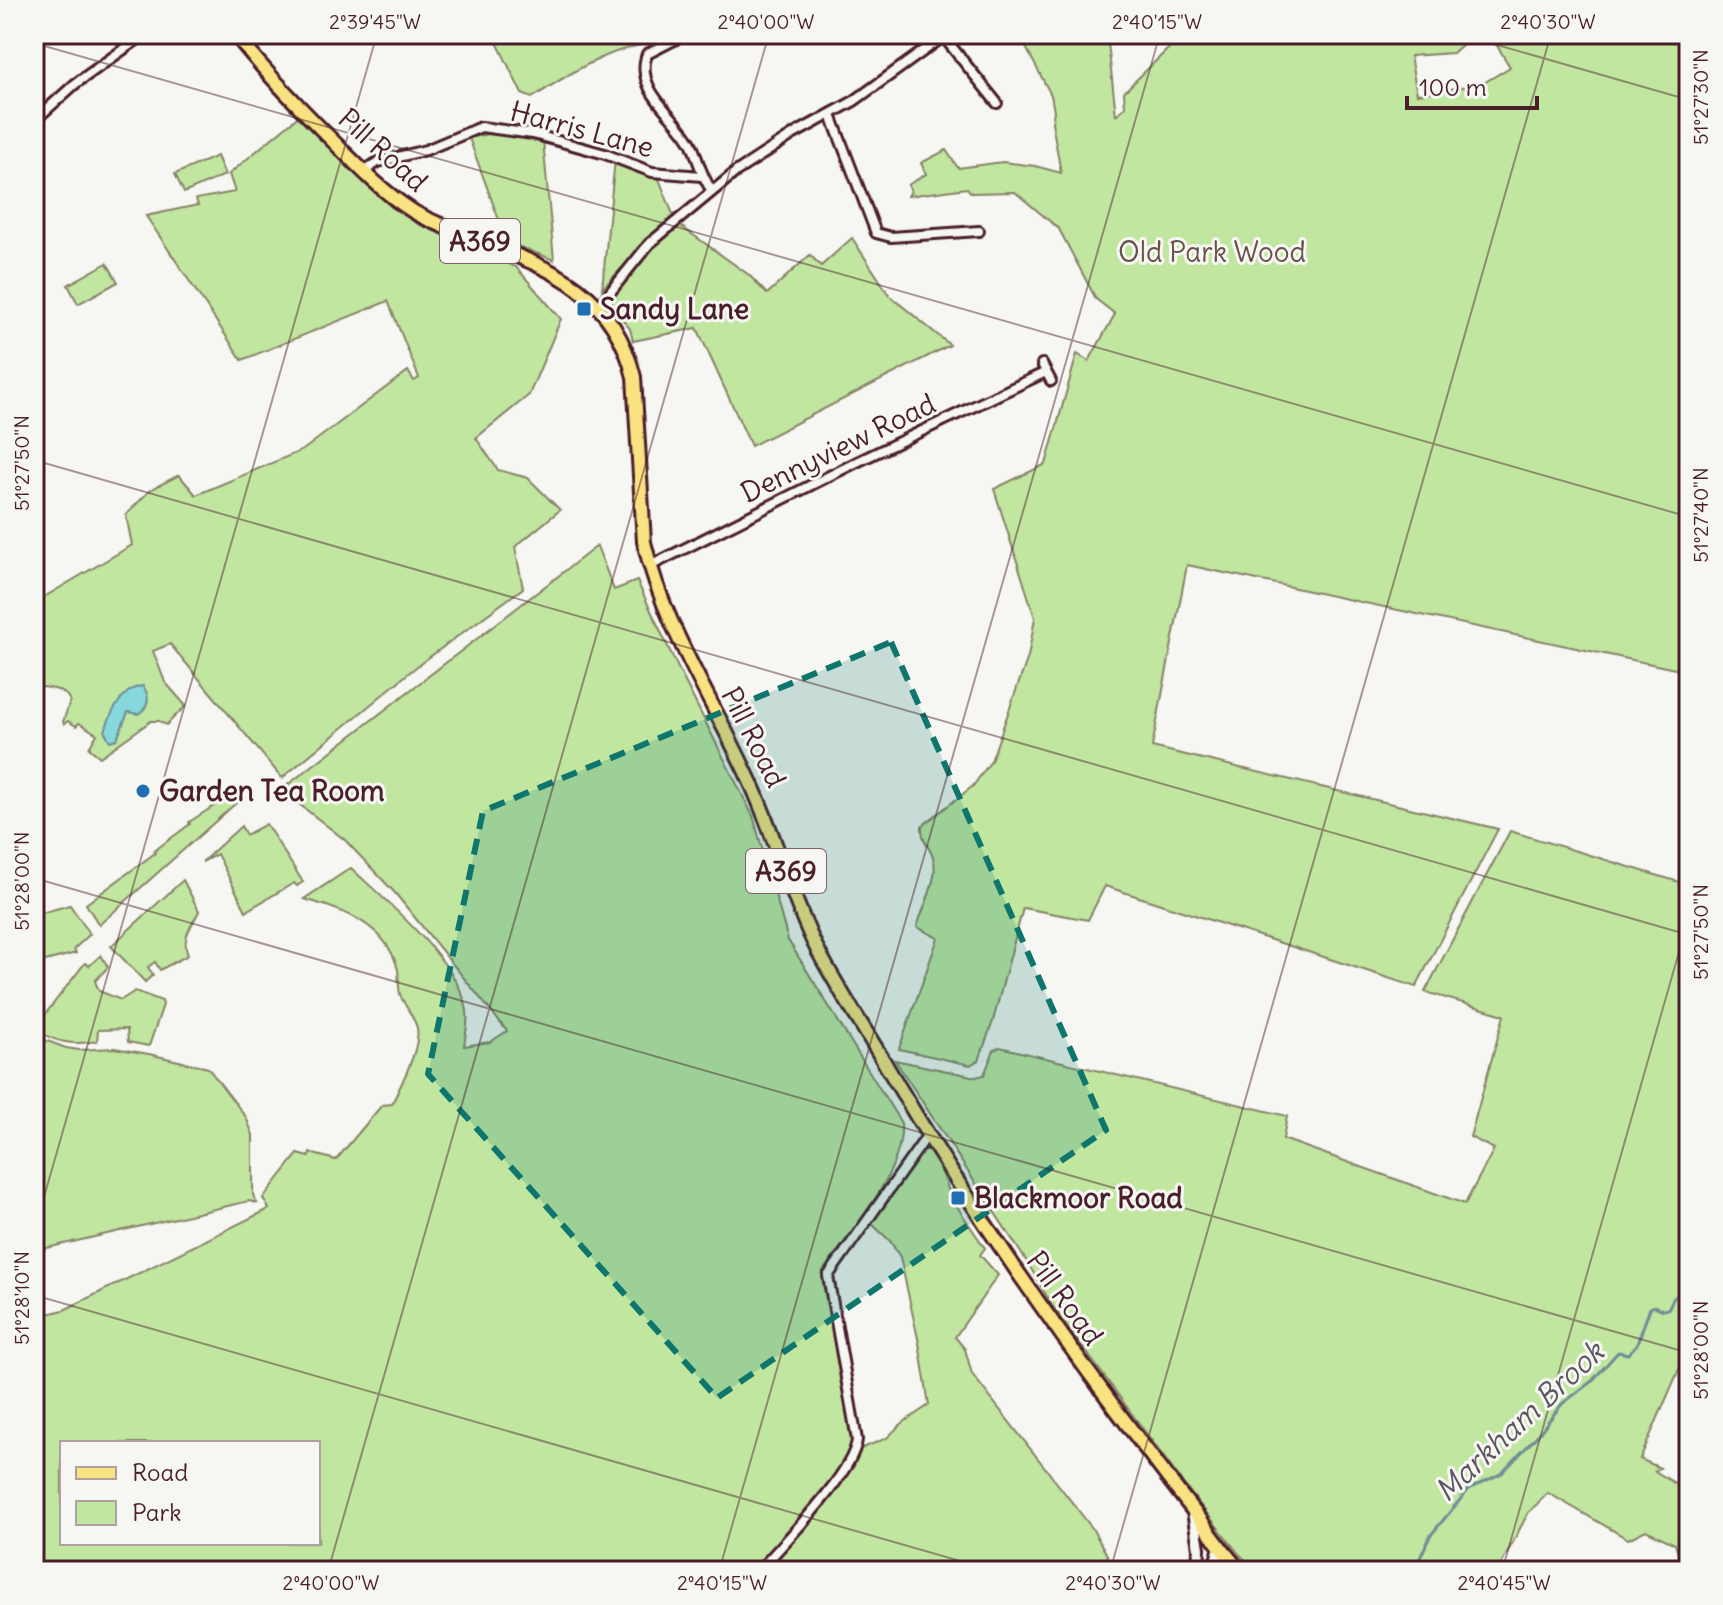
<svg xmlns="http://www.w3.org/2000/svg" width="1723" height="1605" viewBox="0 0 1723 1605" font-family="Delius,sans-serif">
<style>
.green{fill:#c1e6a0;stroke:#868266;stroke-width:2;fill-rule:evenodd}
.water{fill:#86d8dc;stroke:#6e8e95;stroke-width:2}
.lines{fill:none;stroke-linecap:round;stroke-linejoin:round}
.stream{stroke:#6e8e95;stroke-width:3}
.minor-casing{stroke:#4a1f2b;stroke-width:14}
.tertiary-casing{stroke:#4a1f2b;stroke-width:16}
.primary-casing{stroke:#4a1f2b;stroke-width:18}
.minor{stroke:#f6f6f2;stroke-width:8}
.tertiary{stroke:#f6f6f2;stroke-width:10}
.primary{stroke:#f8e281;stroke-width:12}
.marked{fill:#0f766e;fill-opacity:0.2;stroke:#0f766e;stroke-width:6;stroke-dasharray:16 10;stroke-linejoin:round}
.ticks{fill:none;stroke:#4a1f2b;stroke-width:2;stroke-opacity:0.45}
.poi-dot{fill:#1f6fb2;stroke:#f6f6f2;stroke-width:3}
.labels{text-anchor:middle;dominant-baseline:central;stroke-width:6;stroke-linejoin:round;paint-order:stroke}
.shield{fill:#f6f6f2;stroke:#7e6067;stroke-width:2}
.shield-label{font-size:26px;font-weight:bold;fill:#4a1f2b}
.street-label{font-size:28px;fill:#4a1f2b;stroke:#f6f6f2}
.park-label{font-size:28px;fill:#685148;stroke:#f6f6f2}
.poi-label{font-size:28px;font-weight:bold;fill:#4a1f2b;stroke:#f6f6f2;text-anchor:start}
.water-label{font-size:30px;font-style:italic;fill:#5c5660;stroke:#f6f6f2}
.neatline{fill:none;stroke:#4a1f2b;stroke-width:3}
.ticks-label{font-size:20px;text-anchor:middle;fill:#4a1f2b}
</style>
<rect width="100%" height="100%" fill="#f6f6f2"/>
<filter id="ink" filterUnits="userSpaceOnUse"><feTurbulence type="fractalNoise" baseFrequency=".0125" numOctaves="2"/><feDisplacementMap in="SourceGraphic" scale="16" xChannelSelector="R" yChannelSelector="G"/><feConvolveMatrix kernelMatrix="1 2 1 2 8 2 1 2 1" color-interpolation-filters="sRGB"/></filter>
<g filter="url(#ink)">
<g class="green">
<path d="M493,34H650L646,44C604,51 567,75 532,98L522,94Z"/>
<path d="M1019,34H1103L1108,43L1116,115L1125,107L1124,92L1168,49L1190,34H1474L1453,53L1410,56L1417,94L1482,84L1510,67L1490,34H1689V672L1187,565L1152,747L1498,829L1416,987L1105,886L1088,920L1023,908L993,1021L979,1060L970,1065L899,1049L938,938L917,927C923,907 940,877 933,857C929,846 921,839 922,826L973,786L991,761L1028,657L1035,618L994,489L1046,464L1077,354L1089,361L1115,314L1096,299L1059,229L1015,192L971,193L967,188L908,196L911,191L908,185L926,174L921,163L946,150L958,168L1003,162L1035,166L1061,173L1052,122L1054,111L1051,95Z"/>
<path d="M301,114L391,207L418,224L516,267L561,319L529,395L476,438L498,470L528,478L560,510L515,547L523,588L416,667L282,778L170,644L153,651L165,682L186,706L166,725L159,721H151L100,757L89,748L97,734L79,723L76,726L68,721L64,724L63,722L70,701C64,687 48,689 34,685V603L132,545L126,515L150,490L179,475L196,495L303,450L408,371L414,381L419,378L388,301L242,360L146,216L198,205L196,199L235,192L229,174Z"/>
<path d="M488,134H510L543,140L554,260L507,242L469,138Z"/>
<path d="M217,156L225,175L184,193L175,174Z"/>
<path d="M615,159L657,174L674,217L647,241L602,289Z"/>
<path d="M678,224L749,275L767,294L810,255L821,266L852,238L890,296L950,345L751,446L697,328L633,341L630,329L611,305C614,281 660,243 678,224Z"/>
<path d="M107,263L118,282L78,304L68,285Z"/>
<path d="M597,546L614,590L637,581L678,668L753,816L788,940L901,1123C905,1172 850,1233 823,1271L852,1443L844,1464L753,1571H34V1317L64,1310L269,1209L263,1198L298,1154L309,1157L310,1153L336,1160L382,1105L392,1104C400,1086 421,1048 417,1028C414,1016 404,1006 400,994C398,986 399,978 398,970C387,924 343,910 304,899L351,868C386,901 451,956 465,1002C470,1016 466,1032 464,1046L490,1042L507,1031L395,893L345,840L281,790ZM62,1443H318V1543H62Z"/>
<path d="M236,792L244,796L99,925L86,904L155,853L154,851L190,824L189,822Z"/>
<path d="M266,824L303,882L297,886L294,883L246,911L217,854L202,862L241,826L246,835Z"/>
<path d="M1510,831L1689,885V1355L1683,1360L1640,1459L1660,1468L1655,1471L1682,1488L1689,1506V1571H1683L1675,1544L1646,1530L1628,1539L1548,1493L1528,1513L1498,1571H1258L1239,1554L1183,1483L1051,1304L1029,1265L895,1060L976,1077L984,1075L994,1050L1000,1047L1287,1116L1283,1139L1465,1204L1494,1149L1470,1137L1504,1015L1425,992Z"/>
<path d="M183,880L199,911C191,928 181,937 188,955L160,970L155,962L148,967L153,975L145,982L111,946Z"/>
<path d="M70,905L90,934L74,949L76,953L34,964V915Z"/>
<path d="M101,955L108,967L95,981L99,991L121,1000L135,991L162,1001L163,1005L149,1046L128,1042L127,1029L98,1030L97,1041C77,1045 49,1044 36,1026L85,963L89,966Z"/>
<path d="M34,1036L66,1048L79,1050L114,1048L149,1054L208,1068L246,1117L253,1135V1195L257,1203L249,1201L34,1251Z"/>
<path d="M923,1148C940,1155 944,1183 952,1198C962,1215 974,1232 985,1248L980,1255L998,1275L955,1337L965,1349L972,1374L1092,1528L1111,1562L1083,1571H768L854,1466L860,1449L887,1438L901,1424L929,1405L919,1343L900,1257L890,1241L872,1224Z"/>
</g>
<path class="water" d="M143,686C150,696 150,707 138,714L128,712L117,739L110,741L105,732C109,715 123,687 143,686Z"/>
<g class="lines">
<path class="stream" d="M1414,1571L1430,1536L1469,1489L1502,1473L1536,1437L1562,1404L1592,1381L1618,1352L1628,1354L1637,1344L1650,1308L1654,1306L1663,1310L1668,1309L1673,1299L1689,1285"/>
<defs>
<g id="minor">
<path d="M686,34L647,54C633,92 680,118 692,145C699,162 701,176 712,191"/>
<path d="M943,36L997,103"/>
<path d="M831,115L876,233L891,237L979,231"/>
<path d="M34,121L75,84L145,34"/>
<path d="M364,171L378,162L426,150L481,127L533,134L605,154L652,172L702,176"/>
<path d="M599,306L649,244L737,171L794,134L854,101L947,34"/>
<path d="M1042,364L1051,381"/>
<path d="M650,566L857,462L1046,372"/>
<path d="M759,1571C783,1543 853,1474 857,1440L828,1276L927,1136"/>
</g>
<g id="tertiary">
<path d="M1193,1512L1199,1548L1198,1571"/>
<path d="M1213,1571L1220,1547"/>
</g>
<path id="primary" d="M235,34C264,71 296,104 329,137C355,163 380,190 411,210C426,220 444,226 461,233C539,265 612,284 634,377L644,542C664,627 713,700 749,779C775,834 789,893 816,947C837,988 864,1027 887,1067C957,1186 1033,1298 1115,1408C1143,1445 1171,1483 1200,1519C1213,1537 1225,1555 1241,1571"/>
</defs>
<use href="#minor" class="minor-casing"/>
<use href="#tertiary" class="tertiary-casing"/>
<use href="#primary" class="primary-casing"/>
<use href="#minor" class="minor"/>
<use href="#tertiary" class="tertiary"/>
<use href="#primary" class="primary"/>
</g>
</g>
<path class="marked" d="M891,642L1106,1130L717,1398L428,1074L483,811Z"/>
<path class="ticks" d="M1459,34L1689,100M34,43L1689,517M34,460L1689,935M34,878L1689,1353M34,1232L377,34M34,1295L995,1571M328,1571L769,34M719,1571L1160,34M1110,1571L1551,34M1502,1571L1689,917"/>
<g class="poi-dot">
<rect x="576" y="301" width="16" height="16" rx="4"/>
<circle cx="143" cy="791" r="8"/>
<rect x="950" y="1190" width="16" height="16" rx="4"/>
</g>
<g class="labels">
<g class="shield">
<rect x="440" y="219" width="80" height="44" rx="6"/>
<rect x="746" y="849" width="80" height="44" rx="6"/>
</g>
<g class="shield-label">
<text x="480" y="241">A369</text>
<text x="786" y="871">A369</text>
</g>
<g class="street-label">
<text transform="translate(582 129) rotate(15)">Harris Lane</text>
<text transform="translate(383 150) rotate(42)">Pill Road</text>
<text transform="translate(838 448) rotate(-26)">Dennyview Road</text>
<text transform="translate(754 737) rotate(63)">Pill Road</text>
<text transform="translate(1065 1298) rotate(54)">Pill Road</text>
</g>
<g class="park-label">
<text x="1212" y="252">Old Park Wood</text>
</g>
<g class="poi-label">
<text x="600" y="309">Sandy Lane</text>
<text x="159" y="791">Garden Tea Room</text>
<text x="974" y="1198">Blackmoor Road</text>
</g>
<g class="water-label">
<text transform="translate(1519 1421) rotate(-43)">Markham Brook</text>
</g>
</g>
<rect width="1723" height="1605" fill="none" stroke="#f6f6f2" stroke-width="88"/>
<rect x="60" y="1441" width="260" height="104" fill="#f6f6f2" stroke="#b1a0a2" stroke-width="2"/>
<rect x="76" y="1467" width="40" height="12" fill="#f8e281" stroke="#b1a0a2" stroke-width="2"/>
<text x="132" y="1481" font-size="24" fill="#4a1f2b">Road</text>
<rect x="76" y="1501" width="40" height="24" fill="#c1e6a0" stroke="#b1a0a2" stroke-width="2"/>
<text x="132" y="1521" font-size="24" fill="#4a1f2b">Park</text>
<path d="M1407 96v12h130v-12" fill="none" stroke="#4a1f2b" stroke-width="4"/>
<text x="1419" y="96" font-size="24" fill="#4a1f2b" stroke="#f6f6f2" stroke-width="6" paint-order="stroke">100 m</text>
<rect x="44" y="44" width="1635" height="1517" class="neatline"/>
<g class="ticks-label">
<text x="375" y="29">2°39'45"W</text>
<text x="766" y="29">2°40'00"W</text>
<text x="1157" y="29">2°40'15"W</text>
<text x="1548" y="29">2°40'30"W</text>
<text transform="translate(1701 97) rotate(-90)" y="7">51°27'30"N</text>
<text transform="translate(22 463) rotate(-90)" y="7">51°27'50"N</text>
<text transform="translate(1701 515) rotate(-90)" y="7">51°27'40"N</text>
<text transform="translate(22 881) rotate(-90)" y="7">51°28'00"N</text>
<text transform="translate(1701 932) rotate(-90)" y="7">51°27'50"N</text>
<text transform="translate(22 1298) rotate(-90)" y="7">51°28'10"N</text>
<text transform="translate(1701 1350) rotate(-90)" y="7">51°28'00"N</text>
<text x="331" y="1590">2°40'00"W</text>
<text x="722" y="1590">2°40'15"W</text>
<text x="1113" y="1590">2°40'30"W</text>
<text x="1504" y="1590">2°40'45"W</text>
</g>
</svg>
